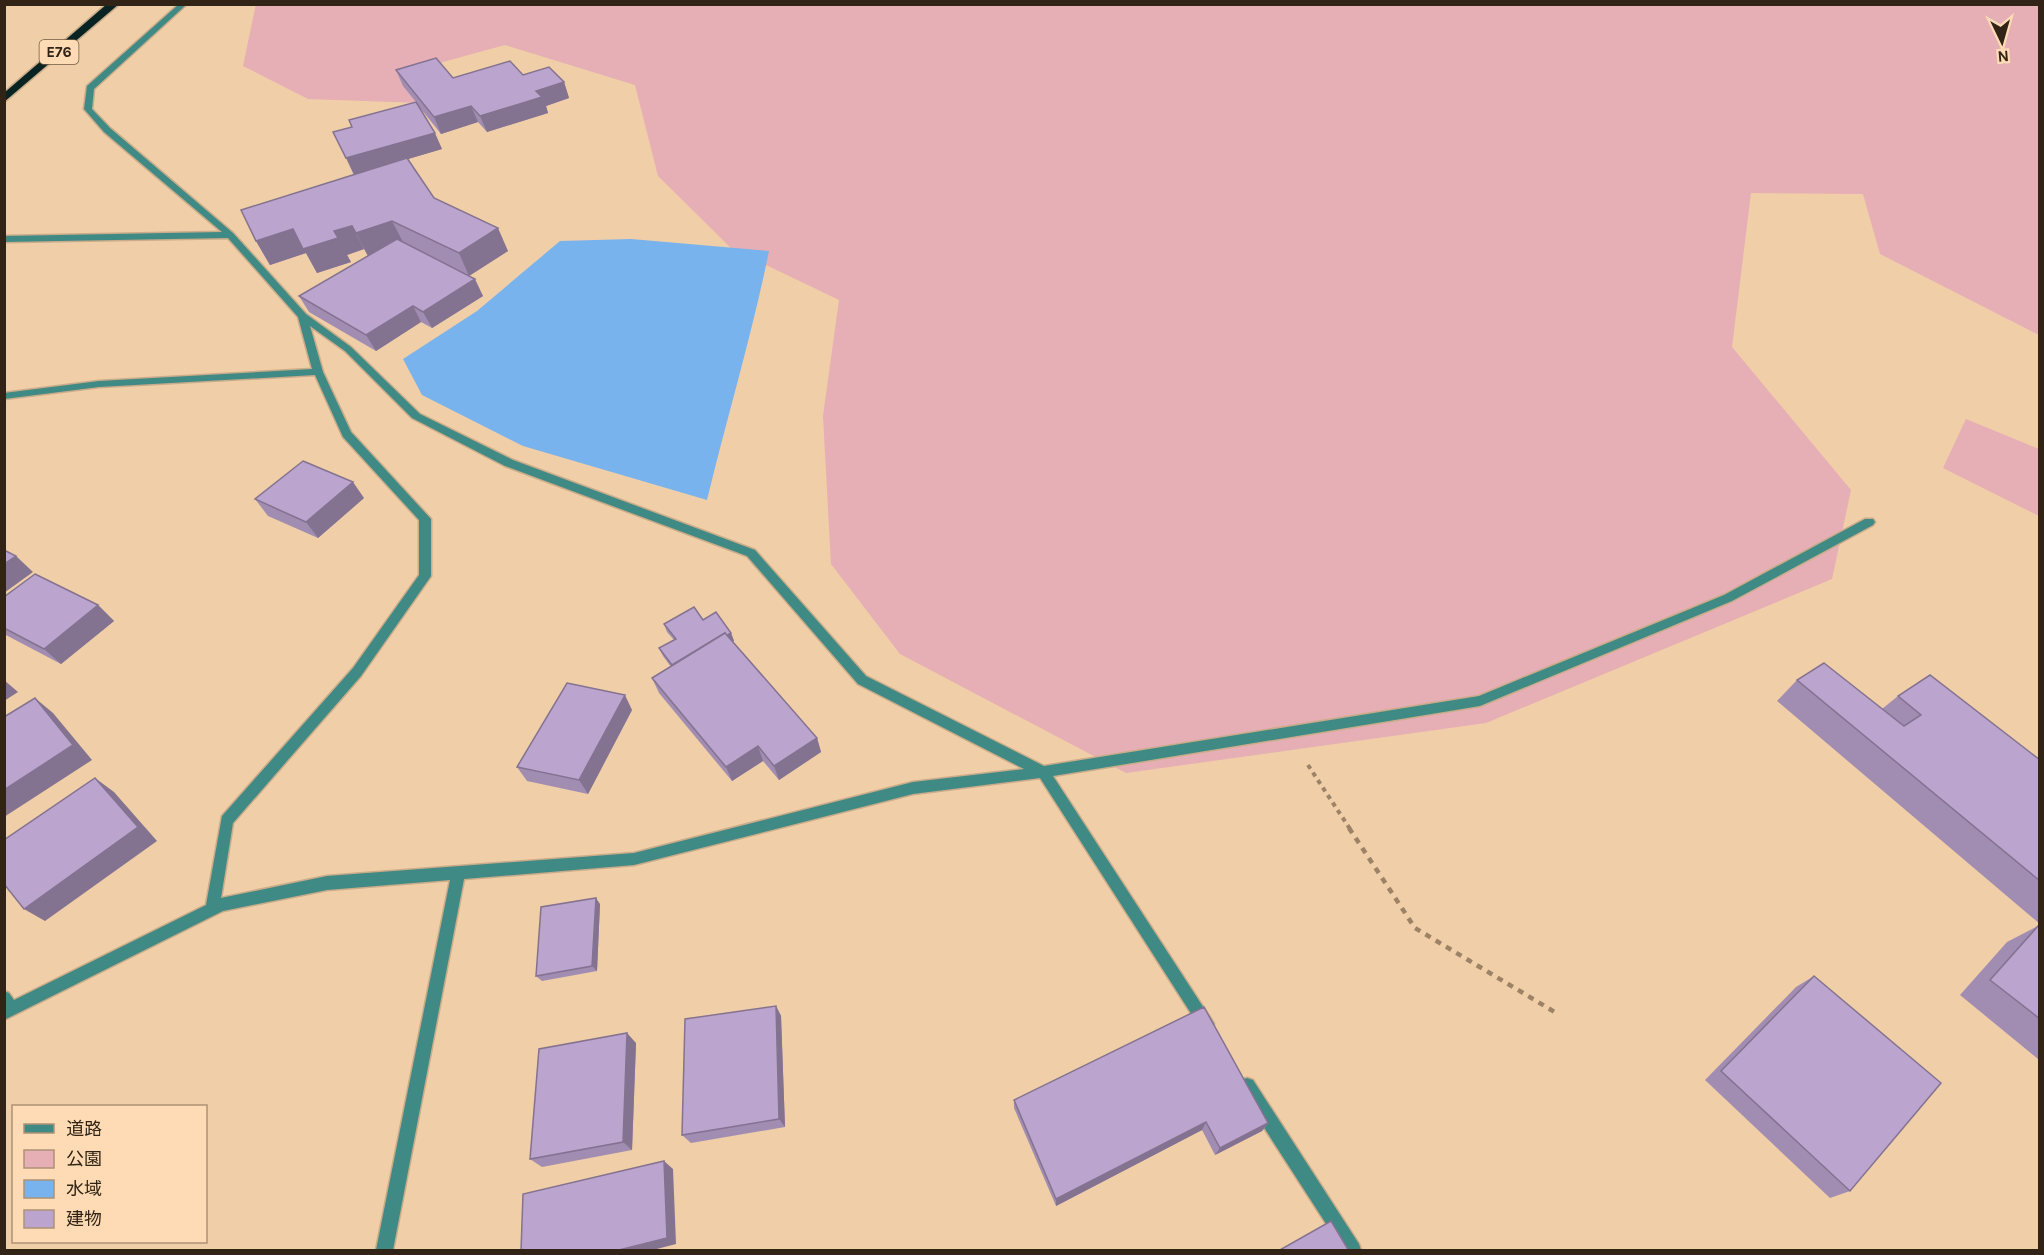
<svg xmlns="http://www.w3.org/2000/svg" width="2044" height="1255" viewBox="0 0 2044 1255" font-family="Karla,'Noto Sans JP',sans-serif">
<style>
.green{fill:#e6aeb5}
.water{fill:#79b3ee}
.lines{fill:none;stroke-linecap:round;stroke-linejoin:round}
.street-casing{stroke:#caac8a;stroke-width:3}
.highway-casing{stroke:#caac8a;stroke-width:3}
.path-far1{stroke:#9c8367;stroke-width:4;stroke-dasharray:4.5 4.5;stroke-linecap:butt}
.path{stroke:#9c8367;stroke-width:4.5;stroke-dasharray:6 6;stroke-linecap:butt}
.street{fill:#408a85;fill-rule:evenodd}
.highway{fill:#082322;fill-rule:evenodd}
.wall{fill:#a18db1}
.shaded-wall{fill:#837390}
.building{fill:#bba4ce;stroke:#837390;stroke-width:1.5}
.labels{text-anchor:middle;dominant-baseline:central;stroke-width:6;stroke-linejoin:round;paint-order:stroke}
.shield{fill:#fedbb4;stroke:#6e5b45;stroke-width:1.5}
.shield-label{font-size:15px;font-weight:bold;fill:#312416}
</style>
<rect width="100%" height="100%" fill="#f0cea7"/>
<g class="green">
<path d="M256,4L2039,5V335L1880,254L1863,194L1751,193L1732,347L1851,490L1832,579L1486,723L1126,773L900,654L831,564L823,416L839,300L731,248L658,176L635,85L505,45L421,68V103L308,99L243,66Z"/>
<path d="M1966,419L2039,449V516L1943,468Z"/>
</g>
<path class="water" d="M631,239L769,251C752,335 727,417 707,500L523,446L422,395L403,359L477,311L560,241Z"/>
<g class="lines">
<defs>
<g id="street">
<path d="M179,4H187L94,89L92,109L110,128L233,233L306,314L351,347L420,414L513,460L755,550L866,676L1044,766L1479,696L1724,595L1865,519H1873L1875,522L1873,525L1732,601L1480,706L1053,776L1211,1019L1214,1024L1211,1029L1206,1032L1201,1029L1040,778L913,794L634,865L464,879L393,1250H376L450,880L327,890L223,911L4,1020V991L9,993L14,1000L206,905L222,816L353,668L419,575V520L343,437L315,375L99,387L4,399V393L99,381L312,369L298,317L228,238L4,242V236L222,232L104,132L84,109L87,86ZM310,326L345,351L412,418L505,466L747,556L858,684L1024,769L913,782L634,853L327,876L221,898L233,823L361,676L429,579L431,576V519L351,432L323,372Z"/>
<path d="M1247,1078L1253,1080L1359,1244L1361,1250H1343L1241,1092L1239,1086L1241,1080Z"/>
</g>
<path id="highway" d="M107,4H119L4,102V93Z"/>
</defs>
<use href="#street" class="street-casing"/>
<use href="#highway" class="highway-casing"/>
<path class="path-far1" d="M1308,765L1350,829"/>
<path class="path" d="M1349,828L1415,928L1558,1014"/>
<use href="#street" class="street"/>
<use href="#highway" class="highway"/>
</g>
<g class="wall">
<path d="M396,70L453,78L523,75L564,82L569,98L546,106L548,113L487,132L478,122L441,134L417,104L442,149L408,159L434,198L508,251L469,276L483,296L432,328L421,322L376,351L309,312L299,296L368,256L364,249L347,255L351,262L317,273L306,253L270,265L256,241L363,172L352,127L416,102L403,86Z"/>
<path d="M364,498L318,538L268,516L255,499Z"/>
<path d="M4,597L98,605L114,621L61,664L4,634Z"/>
<path d="M703,620L731,633L734,641L732,642L817,738L821,752L779,780L763,761L732,781L659,693L652,678L671,667L663,656L659,648L674,640L667,632L664,624Z"/>
<path d="M1797,680L1882,709L1898,696L2040,760V924L1777,701Z"/>
<path d="M632,710L588,794L527,781L517,767Z"/>
<path d="M600,904L597,971L542,981L536,976Z"/>
<path d="M2038,926L2040,927V1058L2038,1059L1960,995L2007,942Z"/>
<path d="M1814,976L1850,1191L1830,1198L1705,1080L1796,987Z"/>
<path d="M776,1006L781,1016L785,1127L691,1143L682,1135Z"/>
<path d="M636,1043L632,1150L542,1167L530,1159Z"/>
<path d="M1014,1100L1268,1123L1262,1131L1215,1155L1202,1130L1056,1206L1014,1108Z"/>
</g>
<g class="shaded-wall">
<path d="M564,82L569,98L546,106L548,113L487,132L480,116L536,91Z"/>
<path d="M471,106L478,122L441,134L434,117Z"/>
<path d="M435,133L442,149L354,175L346,158Z"/>
<path d="M392,221L404,244L368,256L356,233Z"/>
<path d="M352,226L364,249L347,255L351,262L317,273L306,253L270,265L256,241L293,229L334,231Z"/>
<path d="M498,228L508,251L469,276L459,253Z"/>
<path d="M475,279L483,296L432,328L423,312Z"/>
<path d="M413,306L421,322L376,351L366,335Z"/>
<path d="M353,482L364,498L318,538L306,522Z"/>
<path d="M16,556L33,572L4,593V564Z"/>
<path d="M98,605L114,621L61,664L44,649Z"/>
<path d="M731,633L734,641L675,673L672,665Z"/>
<path d="M4,680L18,692L4,701Z"/>
<path d="M625,695L632,710L588,794L579,780Z"/>
<path d="M35,698L53,713L92,760L4,817V790Z"/>
<path d="M817,738L821,752L779,780L774,766Z"/>
<path d="M758,746L763,761L732,781L726,767Z"/>
<path d="M95,778L114,792L157,841L45,921L24,909Z"/>
<path d="M596,898L600,904L597,971L592,966Z"/>
<path d="M776,1006L781,1016L785,1127L779,1119Z"/>
<path d="M627,1033L636,1043L632,1150L623,1142Z"/>
<path d="M1206,1122L1202,1130L1056,1206V1199Z"/>
<path d="M1268,1123L1262,1131L1215,1155L1220,1148Z"/>
<path d="M664,1161L673,1169L676,1244L649,1251H615Z"/>
</g>
<g class="building">
<path d="M436,58L453,78L510,61L523,75L549,67L564,82L536,91L542,97L480,116L471,106L434,117L396,70Z"/>
<path d="M416,102L435,133L346,158L333,132L352,127L349,120Z"/>
<path d="M407,158L434,198L498,228L459,253L392,221L356,233L352,226L334,231L338,238L303,249L293,229L256,241L241,210Z"/>
<path d="M397,239L475,279L423,312L413,306L366,335L299,296Z"/>
<path d="M303,461L353,482L306,522L255,499Z"/>
<path d="M4,550L16,556L4,564Z"/>
<path d="M35,574L98,605L44,649L4,628V597Z"/>
<path d="M694,607L703,620L716,612L731,633L726,636L725,633L672,665L659,648L676,639L664,624Z"/>
<path d="M725,633L817,738L774,766L758,746L726,767L652,678Z"/>
<path d="M1824,663L1904,726L1921,715L1898,696L1930,675L2040,760V881L1797,680Z"/>
<path d="M567,683L625,695L579,780L517,767Z"/>
<path d="M35,698L73,745L4,790V717Z"/>
<path d="M95,778L138,827L24,909L4,884V840Z"/>
<path d="M596,898L592,966L536,976L541,907Z"/>
<path d="M2038,926L2040,927V1019L1990,980Z"/>
<path d="M1814,976L1941,1083L1850,1191L1721,1071Z"/>
<path d="M776,1006L779,1119L682,1135L685,1019Z"/>
<path d="M1204,1007L1268,1123L1220,1148L1206,1122L1056,1199L1014,1100Z"/>
<path d="M627,1033L623,1142L530,1159L539,1049Z"/>
<path d="M664,1161L667,1238L615,1251H521L523,1194Z"/>
<path d="M1331,1221L1349,1251H1278Z"/>
</g>
<g class="labels">
<rect class="shield" x="39.5" y="40" width="39" height="24" rx="4.5"/>
<g class="shield-label">
<text x="59" y="52">E76</text>
</g>
</g>
<rect width="2044" height="1255" fill="none" stroke="#312416" stroke-width="12"/>
<rect x="12" y="1105" width="195" height="138" fill="#fedbb4" stroke="#ac9275" stroke-width="1.5"/>
<rect x="24" y="1124" width="30" height="9" fill="#408a85" stroke="#ac9275" stroke-width="1.5"/>
<text x="66" y="1135" font-size="18" fill="#312416">道路</text>
<rect x="24" y="1150" width="30" height="18" fill="#e6aeb5" stroke="#ac9275" stroke-width="1.5"/>
<text x="66" y="1165" font-size="18" fill="#312416">公園</text>
<rect x="24" y="1180" width="30" height="18" fill="#79b3ee" stroke="#ac9275" stroke-width="1.5"/>
<text x="66" y="1195" font-size="18" fill="#312416">水域</text>
<rect x="24" y="1210" width="30" height="18" fill="#bba4ce" stroke="#ac9275" stroke-width="1.5"/>
<text x="66" y="1225" font-size="18" fill="#312416">建物</text>
<g transform="translate(2002 42) rotate(175)" stroke="#fedbb4" stroke-width="4.5" paint-order="stroke">
<path d="M0-4.5L10 22L0 15L-10 22Z" fill="#312416"/>
<text y="-9" font-size="16" font-weight="bold" text-anchor="middle" fill="#312416">N</text>
</g>
</svg>
